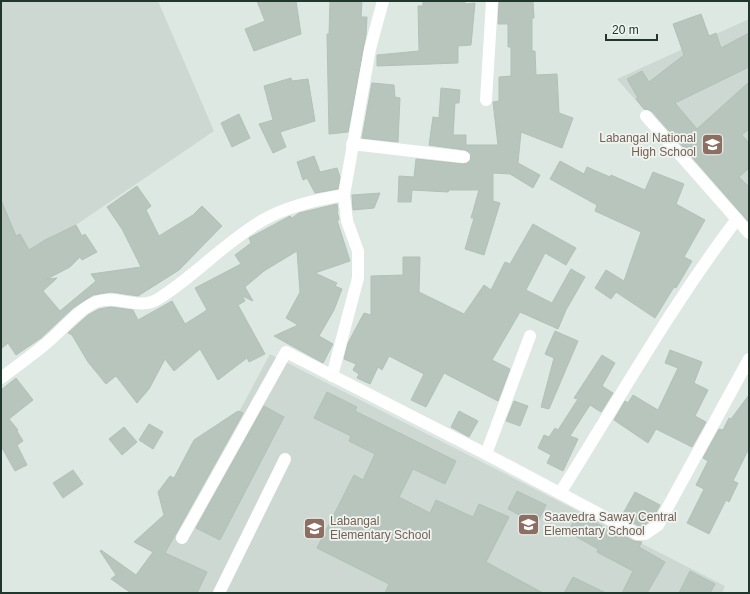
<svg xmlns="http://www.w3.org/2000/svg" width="750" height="594" viewBox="0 0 750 594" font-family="Helvetica,sans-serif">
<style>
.built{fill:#ccd8d1}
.building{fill:#b7c5bd;stroke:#b1c1b8}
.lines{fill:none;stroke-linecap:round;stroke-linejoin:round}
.street{stroke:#fff;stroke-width:12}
.labels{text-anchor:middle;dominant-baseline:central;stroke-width:3.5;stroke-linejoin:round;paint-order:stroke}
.education-label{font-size:12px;fill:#785e54;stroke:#eef5f0;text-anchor:start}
</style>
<rect width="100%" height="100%" fill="#dee8e2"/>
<g class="built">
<path d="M1,1H158L214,131L1,276Z"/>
<path d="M749,19V229L617,79Z"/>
<path d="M270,354L725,586L722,593H142Z"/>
</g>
<g class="building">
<path d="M257,1H296L301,34L254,51L245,29L265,21Z"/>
<path d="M330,1H362L361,17H367L366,35L348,132L329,134L327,34H329Z"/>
<path d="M423,1H465V4L475,3L471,45L458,46V63L377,66V55L419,51L418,6H423Z"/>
<path d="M505,1H533L534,18H532V51H535L536,75L557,74L559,113L573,118L562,148L521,132L518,163L540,175L533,188L510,174L493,173V201L500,203L484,255L465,249L474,218H471L479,190H449L448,192L412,190L411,202H398L399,176L414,177L416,159L463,164L470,161L471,154L465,150L429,145L433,117L439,118L441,88L460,90L459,103H455L453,135H466V145H498L493,102L499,101V77L511,76V47H508V24H498L499,2Z"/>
<path d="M701,14L709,36L716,33L721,48L749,33V67L675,103L697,129L749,82V129L742,135L749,143V168L739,177L749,187V222L652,111L644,109L636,99L638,98L627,79L642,71L649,82L684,55L673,24Z"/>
<path d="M291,78L292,81L308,79L315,121L280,132L286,147L273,153L259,124L273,120L264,86Z"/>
<path d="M372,83L394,85L395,97L400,98L398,142L362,138Z"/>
<path d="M239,114L250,138L232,147L221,123Z"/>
<path d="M314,156L320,172L337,168L340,177L338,189L315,193L307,178L303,180L297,162Z"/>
<path d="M560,161L584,174L587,167L610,177L611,175L645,190L653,172L684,184L676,204L705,220L684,257L692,261L676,288L674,287L655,318L616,292L611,299L595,288L606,270L624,281L641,232L595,211L597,205L550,179Z"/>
<path d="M137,186L151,206L146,210L159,236L193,215L202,206L222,226L179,270L138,296L111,292L93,295L73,308L41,338L16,355L8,343L1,349V200L16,236L20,234L29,250L45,240L76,225L82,236L85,234L97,252L82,260L80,257L70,267L47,279L57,278L43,291L60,311L96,281L91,274L141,267L122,229L107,207Z"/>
<path d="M380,193L374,208L353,210L352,195Z"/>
<path d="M337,204L338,211H337L339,220H337L350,261L315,273L337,283L335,286L342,289L334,310L319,336L333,344L323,363L274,336L298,325L286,318L300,292L297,251L264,271L245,287L253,301L242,296L245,301L238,305L265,354L249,362L247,358L218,380L200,349L174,371L165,359L149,389L137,403L116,376L106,384L88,362L72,335L68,333L88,315L99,309L111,307L133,310L138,320L172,301L185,324L207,310L195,288L241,264L235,255L251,243L249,238L290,216L292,218L299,213Z"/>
<path d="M533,224L576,248L566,265L545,253L526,290L552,303L571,269L585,277L566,310L558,329L520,312L492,360L510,369L498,401L444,373L426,407L411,400L424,374L389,356L382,370L378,367L370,384L357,378L359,374L353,370L356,364L344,359L348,343L364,313L371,315V276L403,275V257H420L419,292L464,314L484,285L491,290L505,262L510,264Z"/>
<path d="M555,331L578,341L549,409L541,407L554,358L545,354Z"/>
<path d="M670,350L702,362L694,383L708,390L695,416L706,422L692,447L656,429L648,443L614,420L625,401L628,403L633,395L658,410L678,368L665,363Z"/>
<path d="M602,355L615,363L602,386L613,393L601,412L590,405L570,436L578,439L563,471L547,463L551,455L538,448L544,435L549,437L555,428L558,430L578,399L574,398Z"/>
<path d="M16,378L33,400L9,419L18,430L17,431L23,441L17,445L27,465L15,471L1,446V390Z"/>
<path d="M327,392L357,407L355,411L456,461L445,484L413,469L399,497L430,513L436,500L473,517L479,504L509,517L486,562L543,593H385L389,584L317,548L354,475L363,480L375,454L349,441L351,436L314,418Z"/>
<path d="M749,395V448L733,481L738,483L729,502L726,500L709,534L687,523L704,489L696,485L708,461L703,458L719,429L723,430L729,418L731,419Z"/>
<path d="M514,401L528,406L520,426L506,421Z"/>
<path d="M264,406L284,417L220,540L196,528Z"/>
<path d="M238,411L243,413L165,553L207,572L197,593H131L111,579L116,575L100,551L101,550L136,575L153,552L134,542L164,515L158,492L170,476L174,478L194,440Z"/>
<path d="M459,411L478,421L469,437L451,427Z"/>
<path d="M149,424L163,432L153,449L139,440Z"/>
<path d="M124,427L137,442L122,455L109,439Z"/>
<path d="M73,470L83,484L63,498L53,483Z"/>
<path d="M517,491L546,505L537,524L508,509Z"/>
<path d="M635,492L660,505L652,520L643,526H639L621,517Z"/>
<path d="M578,513L613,532L614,530L633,541L642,542L639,547L665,562L647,593H622L633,571L597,552L598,549L568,532Z"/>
<path d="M690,571L715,584L710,593H679Z"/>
<path d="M573,577L606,593H564Z"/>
</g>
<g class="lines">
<g class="street">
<path d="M486,100L492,1"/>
<path d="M646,116L749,233"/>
<path d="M352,144L464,157"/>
<path d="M332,376L358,278V251L347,221L344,195L370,49L383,1"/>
<path d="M1,378C17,366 34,354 49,341C62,330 80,308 96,302C116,294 139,311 158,299C195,276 225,242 263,220C288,206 316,200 344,195"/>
<path d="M486,454L530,336"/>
<path d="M560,493C618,401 671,306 737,219"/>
<path d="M182,538L286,352L486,454L637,534H645L658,525L749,359"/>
<path d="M219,593L285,459"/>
</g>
</g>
<defs>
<symbol id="school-square" viewBox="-11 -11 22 22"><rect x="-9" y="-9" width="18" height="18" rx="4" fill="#8d6e63" stroke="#eef5f0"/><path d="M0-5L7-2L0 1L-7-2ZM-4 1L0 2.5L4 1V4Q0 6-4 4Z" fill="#fff"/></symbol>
</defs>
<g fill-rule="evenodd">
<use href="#school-square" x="700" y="132" width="25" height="25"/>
<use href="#school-square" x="516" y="512" width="25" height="25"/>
<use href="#school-square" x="302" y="516" width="25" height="25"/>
</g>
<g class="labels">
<g class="education-label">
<text x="696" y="138" text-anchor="end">Labangal National<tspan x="696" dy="14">High School</tspan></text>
<text x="544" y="517">Saavedra Saway Central<tspan x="544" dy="14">Elementary School</tspan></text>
<text x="330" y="521">Labangal<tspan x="330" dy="14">Elementary School</tspan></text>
</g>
</g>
<rect width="750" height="594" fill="none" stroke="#21362d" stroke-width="4"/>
<path d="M606 34v6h51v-6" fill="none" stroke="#21362d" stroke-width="2"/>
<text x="612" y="34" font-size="12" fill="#21362d" stroke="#eef5f0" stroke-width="3" paint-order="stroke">20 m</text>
</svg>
